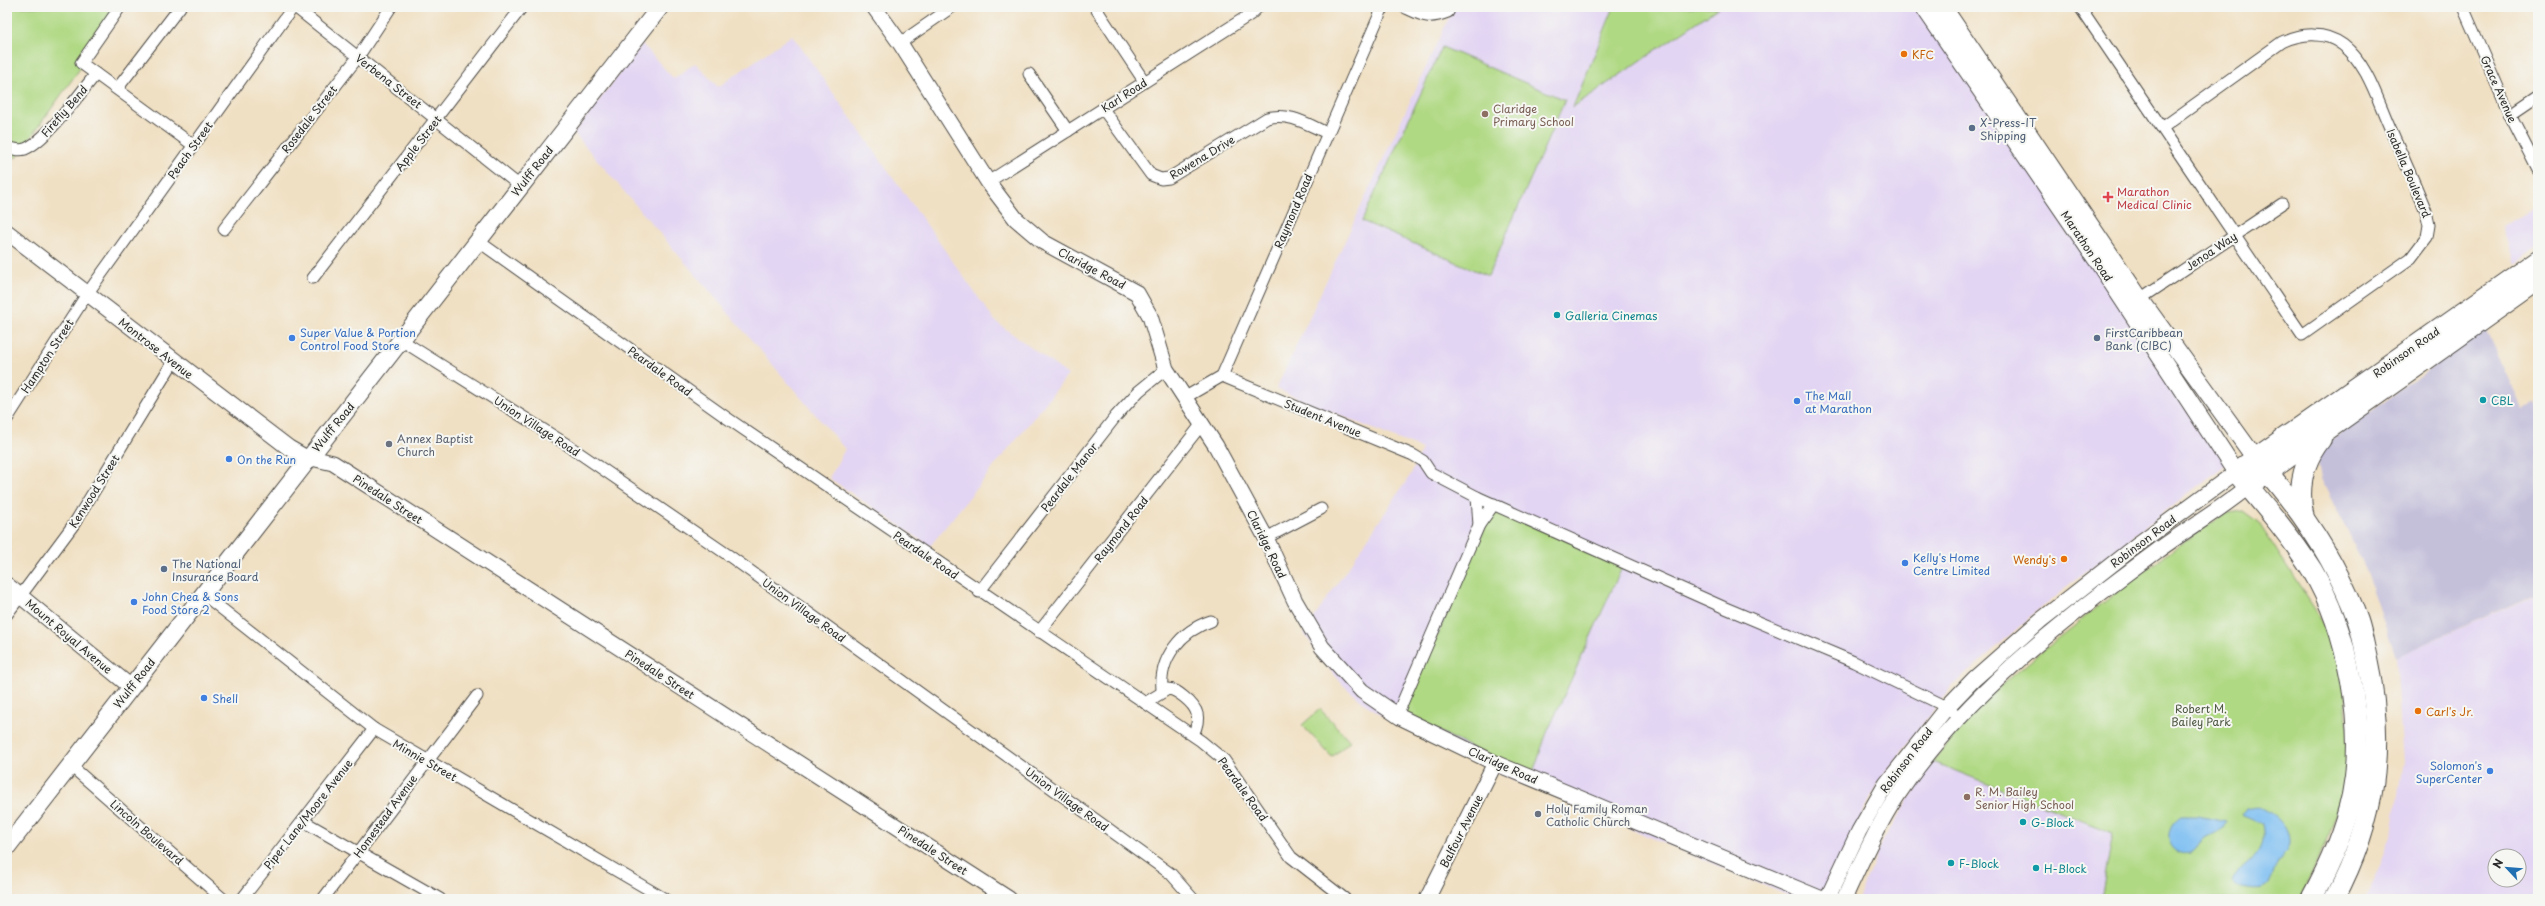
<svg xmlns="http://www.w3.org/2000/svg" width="2545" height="906" viewBox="0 0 2545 906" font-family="'Playpen Sans',sans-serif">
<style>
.built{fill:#e2d4f3;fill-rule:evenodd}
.industrial{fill:#c5c0da}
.green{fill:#b0d984;stroke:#6e8258}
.water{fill:#7cbef2;stroke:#54748e}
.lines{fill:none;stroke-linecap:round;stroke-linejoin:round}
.street-casing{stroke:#494642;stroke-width:13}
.secondary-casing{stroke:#494642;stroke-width:17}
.primary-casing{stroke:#494642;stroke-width:19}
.highway-casing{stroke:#494642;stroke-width:22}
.street{stroke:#fff;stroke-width:11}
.secondary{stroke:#fff;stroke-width:15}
.primary{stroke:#fff;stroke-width:17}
.highway{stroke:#fff;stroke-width:20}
.food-dot{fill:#e8710a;stroke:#f6f6f2;stroke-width:1.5}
.education-dot{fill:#8d6e63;stroke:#f6f6f2;stroke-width:1.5}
.service-dot{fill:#5c6f8a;stroke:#f6f6f2;stroke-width:1.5}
.health-dot{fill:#e0444e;stroke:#f6f6f2;stroke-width:1.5}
.culture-dot{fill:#0f9aa8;stroke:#f6f6f2;stroke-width:1.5}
.shop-dot{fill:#3f7fe0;stroke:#f6f6f2;stroke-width:1.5}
.worship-dot{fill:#6b7280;stroke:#f6f6f2;stroke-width:1.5}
.labels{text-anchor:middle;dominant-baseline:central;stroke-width:4;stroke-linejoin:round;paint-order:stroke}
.food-label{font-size:11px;fill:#c56008;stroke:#f6f6f2;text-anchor:start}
.street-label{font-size:11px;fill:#2b2b2b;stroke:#f6f6f2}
.education-label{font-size:11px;fill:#785e54;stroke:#f6f6f2;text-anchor:start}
.service-label{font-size:11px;fill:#4e5e75;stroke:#f6f6f2;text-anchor:start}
.health-label{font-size:11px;fill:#be3a42;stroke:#f6f6f2;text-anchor:start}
.culture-label{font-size:11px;fill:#0d838f;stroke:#f6f6f2;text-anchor:start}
.shop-label{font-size:11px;fill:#366cbe;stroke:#f6f6f2;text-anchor:start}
.worship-label{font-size:11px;fill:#5b616d;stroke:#f6f6f2;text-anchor:start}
.park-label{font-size:11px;fill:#4c5641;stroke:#f6f6f2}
</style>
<rect width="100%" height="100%" fill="#f6f6f2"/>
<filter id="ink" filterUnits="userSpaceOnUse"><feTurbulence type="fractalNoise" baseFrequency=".025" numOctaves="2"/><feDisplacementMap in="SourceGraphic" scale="8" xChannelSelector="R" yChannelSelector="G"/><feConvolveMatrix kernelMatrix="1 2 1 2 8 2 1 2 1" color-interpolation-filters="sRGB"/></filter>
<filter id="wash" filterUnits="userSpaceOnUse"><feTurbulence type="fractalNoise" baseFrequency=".012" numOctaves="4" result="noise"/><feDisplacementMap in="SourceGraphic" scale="16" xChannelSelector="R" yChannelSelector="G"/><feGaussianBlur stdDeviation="0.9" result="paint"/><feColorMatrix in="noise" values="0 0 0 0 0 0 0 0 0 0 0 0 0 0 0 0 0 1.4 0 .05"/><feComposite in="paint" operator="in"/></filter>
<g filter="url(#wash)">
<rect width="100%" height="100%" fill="#f0e0c3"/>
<g class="built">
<path d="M1454,7H1925L2229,462L2045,604L1951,687L1877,784L1821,899H1796L1501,774L1392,721L1365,704L1343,685L1326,665L1304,633L1411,474L1422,449L1276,389Z"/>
<path d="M792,35L995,321L1068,375L930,546L829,478L845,449L574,133L642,44L674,79L695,63L718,87Z"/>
<path d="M2538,206V248L2515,264L2502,227Z"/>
<path d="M2538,594V899H2365L2372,885L2392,834L2403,762L2396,657ZM2495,856H2519V880H2495Z"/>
<path d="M1933,762L2113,833L2101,899H1858L1884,839Z"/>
</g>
<path class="industrial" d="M2485,329L2523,410L2538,404V593L2396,657L2365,567L2321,479L2316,451Z"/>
<g class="green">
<path d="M7,7H124L16,158L7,151Z"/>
<path d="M1614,7H1719L1573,107Z"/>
<path d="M1442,47L1565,100L1488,276L1362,221Z"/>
<path d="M1492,511L1625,561L1546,735L1531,778L1403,713Z"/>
<path d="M2243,511L2258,522L2333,637L2342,664L2351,762L2332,827L2301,899H2101L2113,833L1933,762L1982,702L2054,641L2165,555L2227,513Z"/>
<path d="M1320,709L1350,741L1332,757L1302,725Z"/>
</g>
<g class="water">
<path d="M2257,806C2271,811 2291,826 2289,844C2287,851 2282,856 2278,862C2270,879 2272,892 2248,888C2242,887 2236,887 2232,881C2245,859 2269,859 2262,824L2241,815L2246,808Z"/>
<path d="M2181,816H2198L2227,822L2224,828C2218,832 2211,834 2205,838C2199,842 2198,850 2190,853C2170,858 2159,830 2181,816Z"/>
</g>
</g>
<g filter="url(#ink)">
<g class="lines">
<defs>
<g id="street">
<path d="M120,7L81,63L193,145"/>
<path d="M295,7L520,186"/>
<path d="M1095,7L1144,81"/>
<path d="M1404,7C1423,16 1428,20 1448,12L1450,7"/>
<path d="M2080,7C2154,116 2228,226 2302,335L2411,258L2427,237L2429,225L2426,211C2415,184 2403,157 2391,130C2378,102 2368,64 2343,45C2325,31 2301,33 2282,42L2162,128"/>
<path d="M2463,7L2510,115L2538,170"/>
<path d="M900,43L952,7"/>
<path d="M1029,74L1068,131"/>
<path d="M117,89L180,7"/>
<path d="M1103,109L1151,175L1161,179L1169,178L1267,118C1289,112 1307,124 1327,133"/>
<path d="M2510,115L2538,96"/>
<path d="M7,147C13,149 19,151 25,149C47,140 80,93 96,74"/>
<path d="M988,182L1251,14L1258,7"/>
<path d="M224,229L358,57L391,7"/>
<path d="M478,241L727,418L1201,741L1224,760L1291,857L1345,899"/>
<path d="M313,278L522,7"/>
<path d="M2140,299L2282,204"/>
<path d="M401,340L566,444L728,555L1171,874L1193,899"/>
<path d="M1222,376L1413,455L1423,461L1431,473L1477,497L1723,607L1854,662L1947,707L1960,718"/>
<path d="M1184,398L1222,376L1383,7"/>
<path d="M7,419L87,294L293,7"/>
<path d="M1477,497L1479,525"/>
<path d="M1266,538L1321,509"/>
<path d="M979,592L1116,416L1139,391L1166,369"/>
<path d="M203,594L374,729L665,899"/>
<path d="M7,614L74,524L173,362"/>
<path d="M1039,632L1201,425"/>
<path d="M1162,690C1159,658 1181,631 1211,621"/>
<path d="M1145,703L1168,689C1174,689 1179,693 1184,697C1199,709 1201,718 1193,735"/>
<path d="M1397,715L1479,525L1494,504"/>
<path d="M70,765L223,899"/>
<path d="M303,821L440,899"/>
<path d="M242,899L374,729"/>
<path d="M323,899L477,696"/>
</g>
<g id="secondary">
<path d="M874,7L900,43L988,182L1016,219L1043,242L1137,293L1150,316L1166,369L1216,446L1266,538L1295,601L1322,647L1362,691L1400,717L1495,763L1822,899"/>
<path d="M7,232L289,448L303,456L333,463L1009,899"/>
<path d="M7,585L131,687"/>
<path d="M1427,899L1495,763"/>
<path d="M1827,899L1859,831L1886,784L1947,707L1974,679L2041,620L2138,544L2236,472"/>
<path d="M1844,899C1858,868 1872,837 1890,807C1956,702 2059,623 2157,551C2187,529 2220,510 2249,486"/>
</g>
<g id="primary">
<path d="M1924,7L2099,263L2236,472"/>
<path d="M1943,7L2140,299L2255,458"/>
<path d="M7,847L660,7"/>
</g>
<g id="highway">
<path d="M2255,458C2297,504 2337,561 2358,621C2362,633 2364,646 2367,659C2386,746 2376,820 2334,899"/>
<path d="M2258,479L2538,280"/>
<path d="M2304,518C2297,489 2302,463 2321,439"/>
<path d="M2311,899C2329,866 2344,832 2352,795C2366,727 2348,630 2312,570C2290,535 2263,504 2236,472L2538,260"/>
</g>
</defs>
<use href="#street" class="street-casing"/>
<use href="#secondary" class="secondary-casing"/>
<use href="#primary" class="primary-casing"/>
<use href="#highway" class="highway-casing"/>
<use href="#street" class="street"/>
<use href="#secondary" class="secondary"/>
<use href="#primary" class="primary"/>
<use href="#highway" class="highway"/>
</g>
</g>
<g class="food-dot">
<circle cx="1904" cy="54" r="4"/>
<circle cx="2064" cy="559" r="4"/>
<circle cx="2418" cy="711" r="4"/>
</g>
<g class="education-dot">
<circle cx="1485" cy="114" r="4"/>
<circle cx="1967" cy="797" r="4"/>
</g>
<g class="service-dot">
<circle cx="1972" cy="128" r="4"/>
<circle cx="2097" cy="338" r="4"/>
<circle cx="164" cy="569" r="4"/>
</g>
<path class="health-dot" d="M2106 191h4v4h4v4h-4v4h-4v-4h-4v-4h4z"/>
<g class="culture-dot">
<circle cx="1557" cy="315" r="4"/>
<circle cx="2483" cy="400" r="4"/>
<circle cx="2023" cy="822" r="4"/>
<circle cx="1951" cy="863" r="4"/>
<circle cx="2036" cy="868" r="4"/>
</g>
<g class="shop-dot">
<circle cx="292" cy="338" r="4"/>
<circle cx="1797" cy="401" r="4"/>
<circle cx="229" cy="459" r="4"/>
<circle cx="1905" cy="563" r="4"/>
<circle cx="134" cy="602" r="4"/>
<circle cx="204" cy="698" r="4"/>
<circle cx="2490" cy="771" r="4"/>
</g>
<g class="worship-dot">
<circle cx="389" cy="444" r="4"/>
<circle cx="1538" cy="814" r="4"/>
</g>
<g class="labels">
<g class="food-label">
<text x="1912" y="54">KFC</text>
<text x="2056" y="559" text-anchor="end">Wendy's</text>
<text x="2426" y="711">Carl's Jr.</text>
</g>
<g class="street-label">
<text transform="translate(389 81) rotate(38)">Verbena Street</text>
<text transform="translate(2499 89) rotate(66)">Grace Avenue</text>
<text transform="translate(1124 95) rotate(-33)">Karl Road</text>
<text transform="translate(64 111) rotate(-49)">Firefly Bend</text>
<text transform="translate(309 119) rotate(-52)">Rosedale Street</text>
<text transform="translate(418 143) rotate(-52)">Apple Street</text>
<text transform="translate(190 150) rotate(-54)">Peach Street</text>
<text transform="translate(1202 157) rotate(-31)">Rowena Drive</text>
<text transform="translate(532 171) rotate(-52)">Wulff Road</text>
<text transform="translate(2409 173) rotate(67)">Isabella Boulevard</text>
<text transform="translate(1293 211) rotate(-67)">Raymond Road</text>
<text transform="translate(2087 246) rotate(56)">Marathon Road</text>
<text transform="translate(2211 251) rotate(-34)">Jenoa Way</text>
<text transform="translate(1092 268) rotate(28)">Claridge Road</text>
<text transform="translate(156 348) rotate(38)">Montrose Avenue</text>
<text transform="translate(2406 352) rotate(-35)">Robinson Road</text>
<text transform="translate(47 356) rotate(-57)">Hampton Street</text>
<text transform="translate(660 371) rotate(36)">Peardale Road</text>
<text transform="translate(1323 418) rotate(22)">Student Avenue</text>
<text transform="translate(537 426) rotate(33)">Union Village Road</text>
<text transform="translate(333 427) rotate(-51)">Wulff Road</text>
<text transform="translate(1069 477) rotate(-52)">Peardale Manor</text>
<text transform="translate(94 491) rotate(-58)">Kenwood Street</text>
<text transform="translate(388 499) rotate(33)">Pinedale Street</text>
<text transform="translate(1121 529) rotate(-52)">Raymond Road</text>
<text transform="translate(2143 541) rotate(-37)">Robinson Road</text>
<text transform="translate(1267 544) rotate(64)">Claridge Road</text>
<text transform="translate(926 555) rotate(34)">Peardale Road</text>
<text transform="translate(804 610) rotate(36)">Union Village Road</text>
<text transform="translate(69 636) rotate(40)">Mount Royal Avenue</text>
<text transform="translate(660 674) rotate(33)">Pinedale Street</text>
<text transform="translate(134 683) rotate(-52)">Wulff Road</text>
<text transform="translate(425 760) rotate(30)">Minnie Street</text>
<text transform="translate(1906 760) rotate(-53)">Robinson Road</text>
<text transform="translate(1503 765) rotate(24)">Claridge Road</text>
<text transform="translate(1243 789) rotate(54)">Peardale Road</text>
<text transform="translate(1067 799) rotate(36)">Union Village Road</text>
<text transform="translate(308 814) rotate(-52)">Piper Lane/Moore Avenue</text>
<text transform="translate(385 816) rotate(-54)">Homestead Avenue</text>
<text transform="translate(1461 831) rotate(-63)">Balfour Avenue</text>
<text transform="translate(147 832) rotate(41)">Lincoln Boulevard</text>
<text transform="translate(933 850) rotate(33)">Pinedale Street</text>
</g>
<g class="education-label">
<text x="1493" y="108">Claridge<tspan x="1493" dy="13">Primary School</tspan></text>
<text x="1975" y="791">R. M. Bailey<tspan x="1975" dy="13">Senior High School</tspan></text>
</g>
<g class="service-label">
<text x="1980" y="122">X-Press-IT<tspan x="1980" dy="13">Shipping</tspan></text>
<text x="2105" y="332">FirstCaribbean<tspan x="2105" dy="13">Bank (CIBC)</tspan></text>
<text x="172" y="563">The National<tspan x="172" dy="13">Insurance Board</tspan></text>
</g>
<g class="health-label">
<text x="2117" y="191">Marathon<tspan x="2117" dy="13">Medical Clinic</tspan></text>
</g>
<g class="culture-label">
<text x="1565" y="315">Galleria Cinemas</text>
<text x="2491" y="400">CBL</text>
<text x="2031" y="822">G-Block</text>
<text x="1959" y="863">F-Block</text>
<text x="2044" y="868">H-Block</text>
</g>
<g class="shop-label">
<text x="300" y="332">Super Value &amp; Portion<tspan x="300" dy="13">Control Food Store</tspan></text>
<text x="1805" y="395">The Mall<tspan x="1805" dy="13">at Marathon</tspan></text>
<text x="237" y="459">On the Run</text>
<text x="1913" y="557">Kelly's Home<tspan x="1913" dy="13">Centre Limited</tspan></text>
<text x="142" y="596">John Chea &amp; Sons<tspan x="142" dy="13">Food Store 2</tspan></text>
<text x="212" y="698">Shell</text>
<text x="2482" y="765" text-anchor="end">Solomon's<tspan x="2482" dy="13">SuperCenter</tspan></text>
</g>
<g class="worship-label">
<text x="397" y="438">Annex Baptist<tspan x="397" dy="13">Church</tspan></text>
<text x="1546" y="808">Holy Family Roman<tspan x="1546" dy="13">Catholic Church</tspan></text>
</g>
<g class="park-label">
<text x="2201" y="708">Robert M.<tspan x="2201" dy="13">Bailey Park</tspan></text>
</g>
</g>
<rect width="2545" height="906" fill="none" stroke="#f6f6f2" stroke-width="24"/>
<g transform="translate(2507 868) rotate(296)"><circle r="19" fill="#f6f6f2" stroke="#a5a5a2"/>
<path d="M0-3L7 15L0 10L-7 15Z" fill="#1f6fb2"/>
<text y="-6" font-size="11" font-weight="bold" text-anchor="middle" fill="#2b2b2b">N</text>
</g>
</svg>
